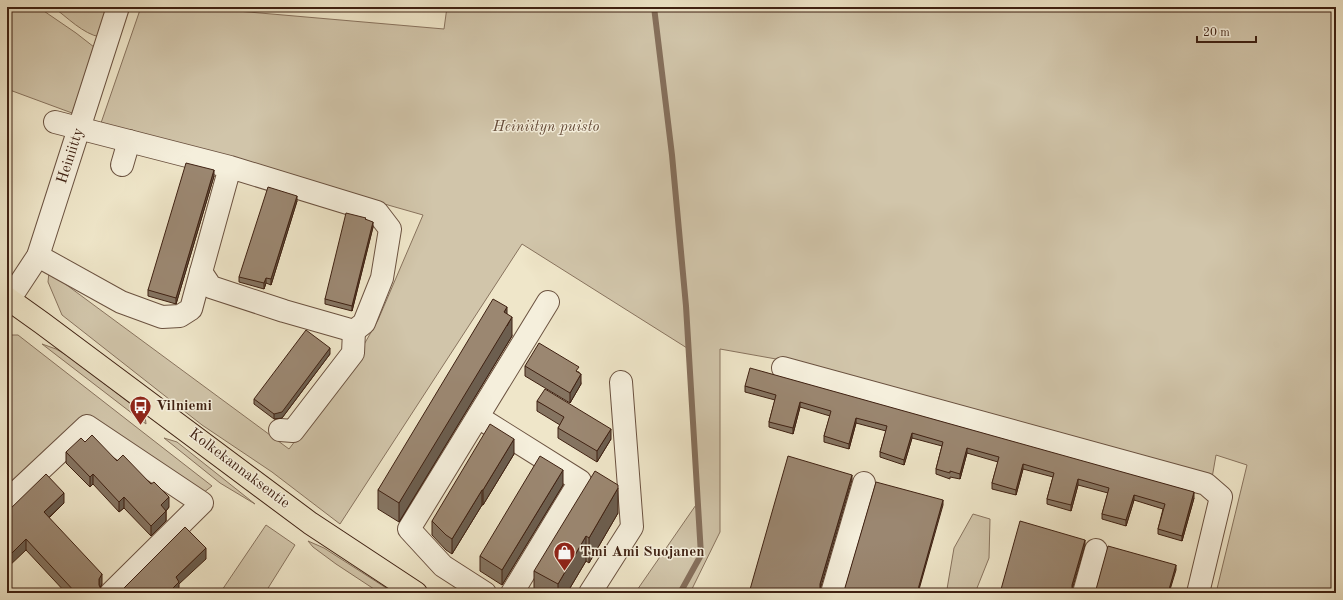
<svg xmlns="http://www.w3.org/2000/svg" width="1343" height="600" viewBox="0 0 1343 600" font-family="'Old Standard TT',serif">
<style>
.green{fill:#d1c5aa;stroke:#88735e}
.lines{fill:none;stroke-linecap:round;stroke-linejoin:round}
.stream{stroke:#856f5b;stroke-width:6}
.minor-casing{stroke:#6b5240;stroke-width:24}
.major-casing{stroke:#3f2112;stroke-width:24}
.minor{stroke:#f5efdc;stroke-width:22}
.major{stroke:#efe6c9;stroke-width:22}
.wall{fill:#857461;stroke:#3f2112}
.shaded-wall{fill:#6c5e4f;stroke:#3f2112}
.building{fill:#9b8771;stroke:#3f2112}
.labels{text-anchor:middle;dominant-baseline:central;stroke-width:3;stroke-linejoin:round;paint-order:stroke}
.park-label{font-size:15px;font-style:italic;fill:#644a38;stroke:#f5efdc}
.street-label{font-size:15px;fill:#3f2112;stroke:#f5efdc}
.poi-label{font-size:15px;font-weight:bold;fill:#3f2112;stroke:#f5efdc;text-anchor:start}
</style>
<rect width="100%" height="100%" fill="#efe6c9"/>
<filter id="stains"><feTurbulence type="fractalNoise" baseFrequency=".005" numOctaves="4"/><feColorMatrix values="0 0 0 0 .2 0 0 0 0 .09 0 0 0 0 .02 0 0 0 .5 -.17"/></filter>
<radialGradient id="worn" r=".72"><stop offset=".6" stop-color="#630" stop-opacity="0"/><stop offset="1" stop-color="#630" stop-opacity=".3"/></radialGradient>
<g class="green">
<path d="M7,7H38L76,33L94,47L89,70L72,113L7,89Z"/>
<path d="M53,7H108L100,37C83,34 67,17 53,7Z"/>
<path d="M141,7H191L444,29L447,7H1336V593H1216L1247,465L1216,455L1212,478L776,359L720,349V532L690,593H635L698,502L687,348L522,244L340,524L272,472L202,425L62,315L48,282L49,272L289,449L350,369L378,320L423,215L101,123Z"/>
<path d="M11,335H18L212,486L198,497L82,417L7,487V337Z"/>
<path d="M42,344L56,349L70,357L145,415L146,424Z"/>
<path d="M164,438L177,442L255,504L220,483Z"/>
<path d="M973,514L990,519L989,558L975,593H961L947,589L954,548Z"/>
<path d="M266,525L295,545L265,593H220Z"/>
<path d="M308,541L324,548L394,593H380L336,564L313,547Z"/>
</g>
<g class="lines">
<path class="stream" d="M654,7L672,155L686,306L701,555L680,593"/>
<defs>
<g id="minor">
<path d="M55,122L230,167L377,212L390,229L382,278L364,323L354,331L284,311L211,287L201,272L230,167"/>
<path d="M122,165L129,141"/>
<path d="M38,256L121,302L162,317L180,316L191,309L201,272"/>
<path d="M7,303L38,256L118,7"/>
<path d="M783,368L1206,484L1221,497L1198,593"/>
<path d="M478,417L580,481L512,593"/>
<path d="M280,430L293,431L353,353L354,331"/>
<path d="M7,501L87,426L202,503L111,593"/>
<path d="M485,593L443,566L409,529L548,302"/>
<path d="M590,593L632,527L621,382"/>
<path d="M832,593L864,483"/>
<path d="M1084,593L1096,550"/>
</g>
<path id="major" d="M7,298L42,323L310,523L416,593"/>
</defs>
<use href="#minor" class="minor-casing"/>
<use href="#major" class="major-casing"/>
<use href="#minor" class="minor"/>
<use href="#major" class="major"/>
</g>
<g class="wall">
<path d="M214,176L176,304L148,296V290Z"/>
<path d="M297,201L271,285L266,283L264,289L239,282V277Z"/>
<path d="M366,219L373,227L352,311L325,304V299Z"/>
<path d="M507,314L512,336L399,522L378,509V490Z"/>
<path d="M330,354L282,418L274,419L254,404V399Z"/>
<path d="M525,366L579,372L581,384L570,403L525,376Z"/>
<path d="M745,386L1194,498L1182,541L1158,534V529L1163,509L1134,500L1126,526L1102,519V514L1108,493L1078,485L1071,511L1047,504V499L1053,477L1023,469L1016,495L992,489V483L998,462L967,453L960,479L950,477V479L936,474V469L942,446L912,438L904,465L880,457V452L886,431L856,423L849,449L824,442V436L830,416L800,407L793,434L769,427V422L775,400L745,392Z"/>
<path d="M537,401L611,439L597,462L558,438V428L560,425L537,411Z"/>
<path d="M85,442L169,507L166,511V521L151,536L124,508L119,512L93,484L90,487L66,463V452Z"/>
<path d="M514,454L483,505H482L452,554L446,550L432,535V521Z"/>
<path d="M563,485L502,585L480,571V556Z"/>
<path d="M64,503L49,518L102,584L100,588L102,591L105,593H66L26,550L7,512Z"/>
<path d="M618,513L589,563L586,561L567,593H534V571Z"/>
</g>
<g class="shaded-wall">
<path d="M214,170V176L176,304V298Z"/>
<path d="M297,196V201L271,285V279Z"/>
<path d="M373,222V227L352,311V306Z"/>
<path d="M266,278V283L264,289V283Z"/>
<path d="M507,307V326L512,317V336L399,522V503Z"/>
<path d="M330,348V354L282,418L274,419V414Z"/>
<path d="M581,374V384L570,403V393Z"/>
<path d="M800,402V407L793,434V428Z"/>
<path d="M856,418V423L849,449V444Z"/>
<path d="M611,429V439L597,462V451Z"/>
<path d="M912,433V438L904,465V460Z"/>
<path d="M514,439V454L483,505V490Z"/>
<path d="M967,448V453L960,479V474Z"/>
<path d="M1023,464V469L1016,495V490Z"/>
<path d="M563,470V485L502,585V570Z"/>
<path d="M93,474V484L90,487V477Z"/>
<path d="M852,475V480L820,590V584Z"/>
<path d="M1078,479V485L1071,511V505Z"/>
<path d="M618,488V513L589,563V538Z"/>
<path d="M482,490V505L452,554V539Z"/>
<path d="M1194,492V498L1182,541V536Z"/>
<path d="M64,493V503L44,522V512Z"/>
<path d="M1134,495V500L1126,526V520Z"/>
<path d="M124,497V508L119,512V502Z"/>
<path d="M169,497V507L166,511V521L151,536V526L161,505Z"/>
<path d="M943,500V505L918,593H917Z"/>
<path d="M586,536V561L567,593H558V584Z"/>
<path d="M26,539V550L7,568V558Z"/>
<path d="M1085,540V545L1072,590V585Z"/>
<path d="M206,548V559L179,584V592L178,593H168L176,577Z"/>
<path d="M1176,565V570L1169,593H1168Z"/>
<path d="M102,574V584L99,589V579Z"/>
</g>
<g class="building">
<path d="M186,163L214,170L176,298L148,290Z"/>
<path d="M268,187L297,196L271,279L266,278L264,283L239,277Z"/>
<path d="M346,213L366,218L365,219L373,222L352,306L325,299Z"/>
<path d="M493,299L507,307L504,312L512,317L399,503L378,490Z"/>
<path d="M306,330L330,348L282,412L274,414L254,399Z"/>
<path d="M539,343L579,367L576,371L581,374L570,393L525,366Z"/>
<path d="M750,368L1194,492L1182,536L1158,529L1165,504L1134,495L1126,520L1102,514L1109,488L1078,479L1071,505L1047,499L1054,473L1023,464L1016,490L992,483L999,457L967,448L960,474L950,471V473L936,469L943,442L912,433L904,460L880,452L887,426L856,418L849,444L824,436L831,411L800,402L793,428L769,422L776,395L745,386Z"/>
<path d="M545,389L611,429L597,451L558,428L564,417L537,401Z"/>
<path d="M490,424L514,439L483,490H482L452,539L446,535L432,521Z"/>
<path d="M92,435L117,461L123,455L151,484L154,482L169,497L161,505L166,511L151,526L124,497L119,502L93,474L90,477L66,452L81,438L85,442Z"/>
<path d="M540,456L563,470L502,570L480,556Z"/>
<path d="M788,456L852,475L820,584V590L821,593H749Z"/>
<path d="M595,471L618,485V488L589,538L586,536L558,584L534,571Z"/>
<path d="M46,474L64,493L44,512L102,574L99,579V585L102,591L105,593H76L26,539L7,558V512Z"/>
<path d="M876,482L943,500L917,593H843L844,591Z"/>
<path d="M1020,521L1085,540L1072,585V591L1073,593H1000Z"/>
<path d="M185,527L206,548L176,577L179,582L168,593H117L120,592Z"/>
<path d="M1108,546L1176,565L1168,593H1095Z"/>
<path d="M7,584L15,593H7Z"/>
<path d="M343,589L347,593H339Z"/>
</g>
<defs>
<symbol id="bus-pin" viewBox="-11 -11 22 30"><path d="M0 17L-7.5 6A9.5 9.5 0 1 1 7.5 6Z" fill="#8f2418" stroke="#f5efdc"/><path d="M-5-6H5V4H4V6H2V4H-2V6H-4V4H-5ZM-3.5-4V0h7V-4ZM-3.5 1.2v1.5H-2V1.2ZM2 1.2v1.5H3.5V1.2Z" fill="#fff"/></symbol>
<symbol id="shop-pin" viewBox="-11 -11 22 30"><path d="M0 17L-7.5 6A9.5 9.5 0 1 1 7.5 6Z" fill="#8f2418" stroke="#f5efdc"/><path d="M-5-2.5h2.3a2.7 3.5 0 0 1 5.4 0H5L5.5 6h-11ZM-1.5-2.5h3a1.5 2.3 0 0 0-3 0Z" fill="#fff"/></symbol>
</defs>
<g fill-rule="evenodd">
<use href="#bus-pin" x="128" y="394" width="25" height="34"/>
<use href="#shop-pin" x="552" y="540" width="25" height="34"/>
</g>
<g class="labels">
<g class="park-label">
<text x="546" y="127">Heiniityn puisto</text>
</g>
<g class="street-label">
<text transform="translate(71 156) rotate(-72)">Heiniitty</text>
<text transform="translate(239 469) rotate(37)">Kolkekannaksentie</text>
</g>
<g class="poi-label">
<text x="156" y="406">Vilniemi</text>
<text x="580" y="552">Tmi Ami Suojanen</text>
</g>
</g>
<rect width="1343" height="600" fill="none" stroke="#efe6c9" stroke-width="24"/>
<rect x="8" y="8" width="1327" height="584" fill="none" stroke="#3f2112" stroke-width="2"/>
<rect x="12" y="12" width="1319" height="576" fill="none" stroke="#3f2112"/>
<path d="M1197 36v6h59v-6" fill="none" stroke="#3f2112" stroke-width="2"/>
<text x="1203" y="36" font-size="12" fill="#3f2112" stroke="#f5efdc" stroke-width="3" paint-order="stroke">20 m</text>
<rect width="100%" height="100%" filter="url(#stains)"/>
<rect width="100%" height="100%" fill="url(#worn)"/>
</svg>
